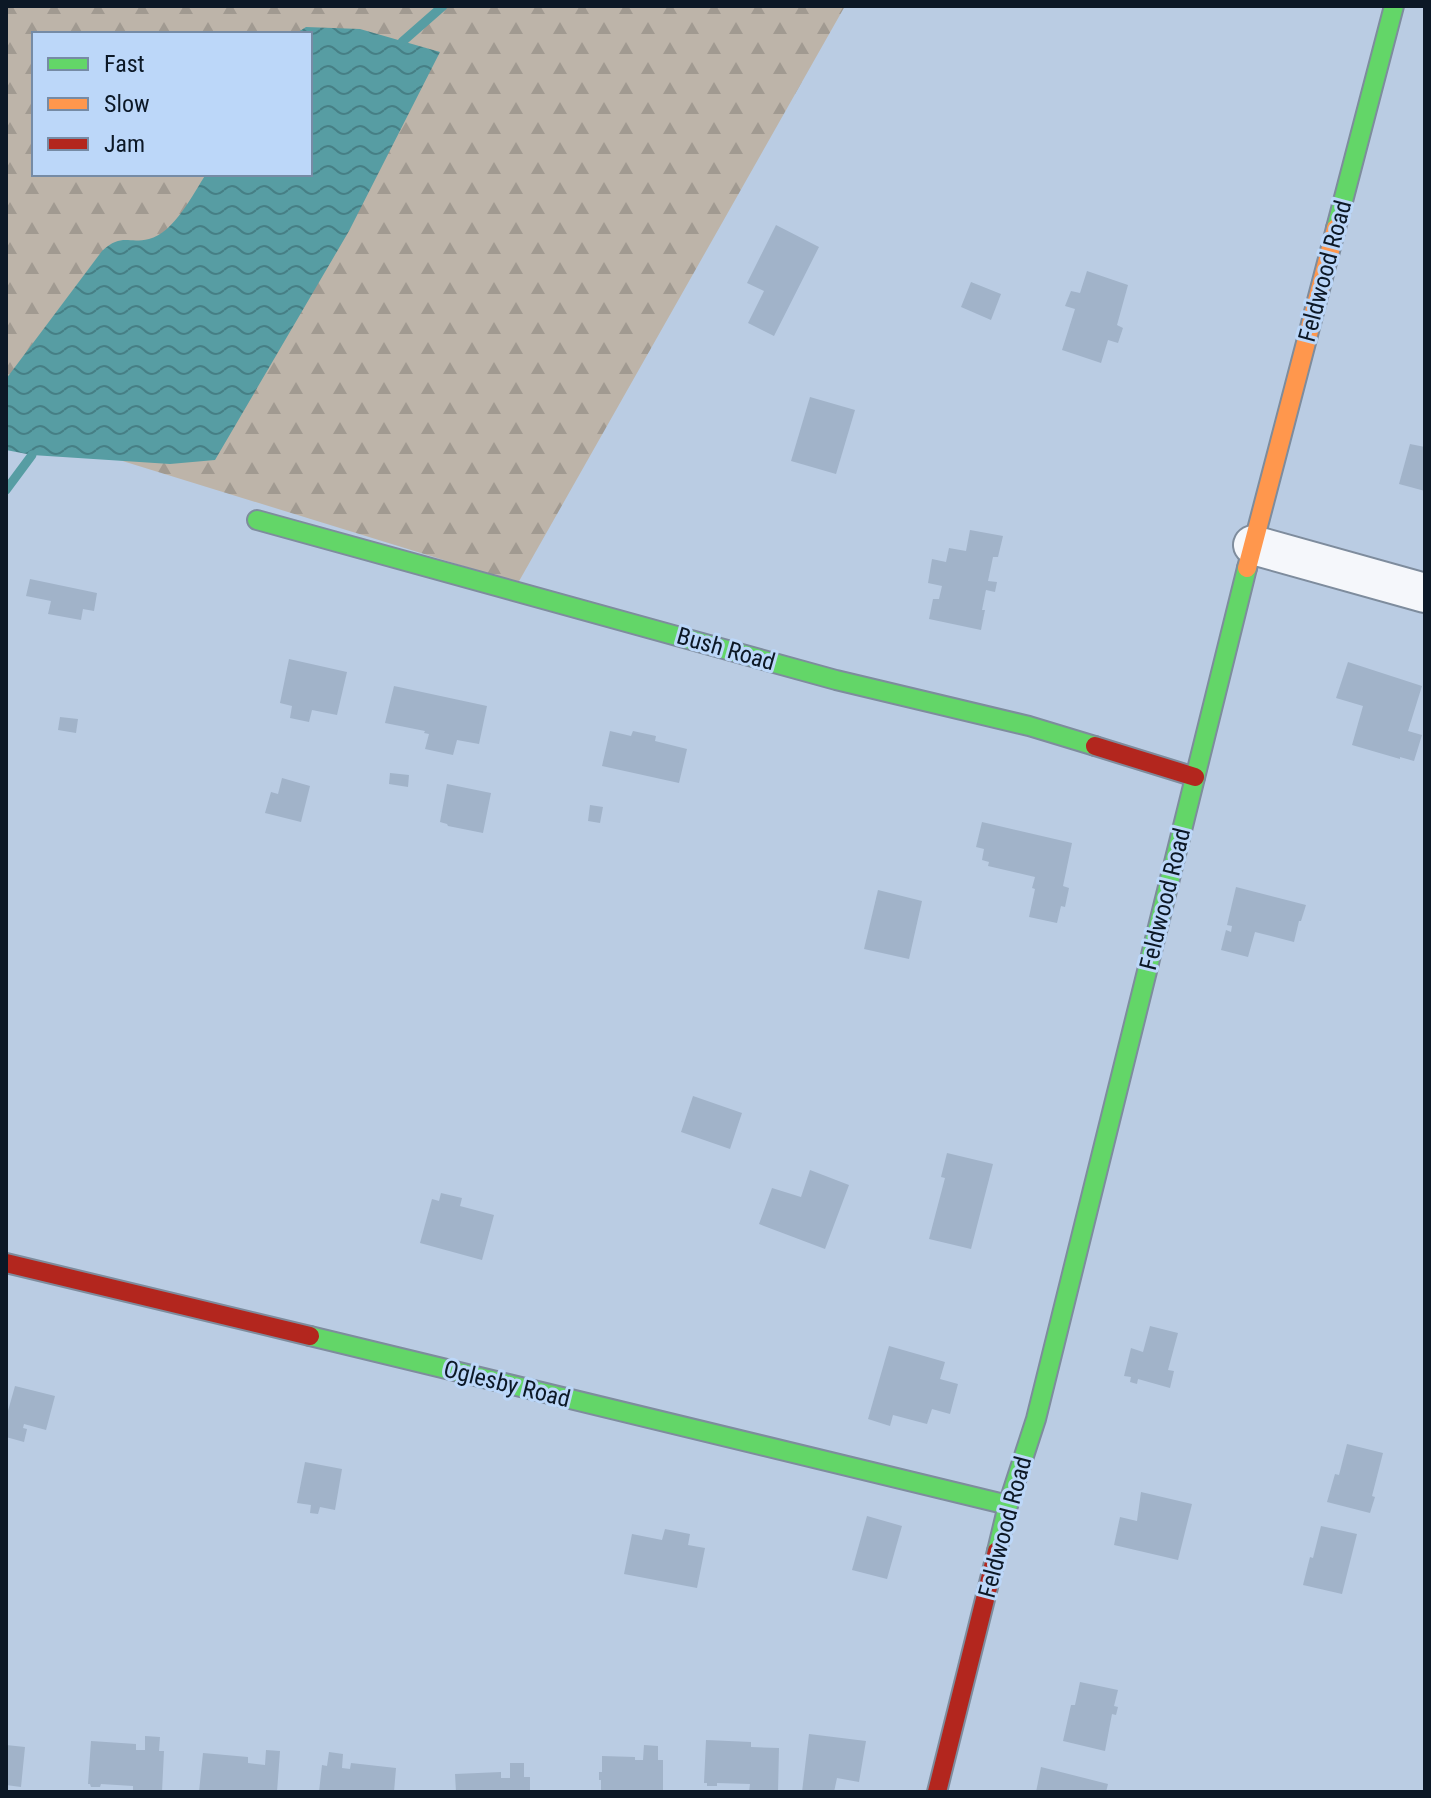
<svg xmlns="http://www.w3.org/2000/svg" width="1431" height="1798" viewBox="0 0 1431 1798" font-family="'Roboto Condensed',sans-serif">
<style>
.forest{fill:url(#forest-firs);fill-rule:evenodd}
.water{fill:url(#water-waves)}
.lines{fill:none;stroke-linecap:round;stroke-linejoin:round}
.stream{stroke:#579da3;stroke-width:9}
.building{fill:#a1b3c9}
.street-casing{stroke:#7e8c9d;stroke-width:42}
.fast-casing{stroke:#7e8c9d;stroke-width:22}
.slow-casing{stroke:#7e8c9d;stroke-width:22}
.jam-casing{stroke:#7e8c9d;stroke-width:22}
.street{stroke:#f5f7fb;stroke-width:38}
.fast{stroke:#63d668;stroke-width:18}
.slow{stroke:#ff974d;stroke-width:18}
.jam{stroke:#b3261e;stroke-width:18}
.labels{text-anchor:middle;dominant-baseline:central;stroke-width:6;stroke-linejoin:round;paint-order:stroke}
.street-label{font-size:24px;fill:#0c1826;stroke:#bcd7f9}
</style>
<defs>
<pattern id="forest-firs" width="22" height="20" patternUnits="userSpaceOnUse" patternTransform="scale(2)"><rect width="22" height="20" fill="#bdb4a9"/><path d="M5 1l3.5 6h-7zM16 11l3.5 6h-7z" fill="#a19a91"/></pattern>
<pattern id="water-waves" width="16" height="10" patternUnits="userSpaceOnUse" patternTransform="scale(2)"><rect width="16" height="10" fill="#579da3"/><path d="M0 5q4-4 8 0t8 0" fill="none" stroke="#467f85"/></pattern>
</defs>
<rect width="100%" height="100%" fill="#bacce3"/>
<path class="forest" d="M6,6H845L518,583L6,425ZM34,34H310V174H34Z"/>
<path class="water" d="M306,27L360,29L440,52L349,231L215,460L170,464L32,455L6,450V379L102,251C122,233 127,244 149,239C174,233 193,194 206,174H310V34H295Z"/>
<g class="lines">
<g class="stream">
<path d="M402,42L443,6"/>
<path d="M6,490L32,455"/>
</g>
</g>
<g class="building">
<path d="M776,225L819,247L774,336L748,323L764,291L747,283Z"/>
<path d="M1087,271L1128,285L1117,325L1123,328L1118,343L1108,340L1101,363L1062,350L1075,309L1065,306L1071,291L1080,293Z"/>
<path d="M971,282L1001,294L991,320L961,307Z"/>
<path d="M810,397L855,410L836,474L791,461Z"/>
<path d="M1410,444L1425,447V491L1399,484Z"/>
<path d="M970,530L1003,536L998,557H993L988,581L997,582L995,592L986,590L982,610H985L981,630L929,619L933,599H939L942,586L928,583L932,559L946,562L949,548L966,551Z"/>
<path d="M30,579L97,593L94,611L83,609L81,620L48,614L51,601L26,596Z"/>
<path d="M289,659L347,672L337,715L312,710L309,722L290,718L292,706L280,703Z"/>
<path d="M1348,662L1422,686L1408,731L1422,735L1414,761L1400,757V759L1352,745L1363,706L1336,698Z"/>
<path d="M394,686L487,706L479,744L457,740L453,755L425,749L429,734L424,733L425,731L385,723Z"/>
<path d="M60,717L78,719L76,733L58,730Z"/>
<path d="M610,731L631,736L633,731L656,736L655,741L687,749L679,783L602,766Z"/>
<path d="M390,773L409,775L408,787L389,784Z"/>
<path d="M282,778L310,786L301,822L265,813L271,792L278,794Z"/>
<path d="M447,784L491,793L483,833L448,826L447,824L440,822Z"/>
<path d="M590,805L603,807L600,823L588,821Z"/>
<path d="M982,822L1072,843L1063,886L1069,888L1065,907L1061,906L1057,923L1029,917L1035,889L1032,888L1035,877L988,866L989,862L982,860L984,849L976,847Z"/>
<path d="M1236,887L1306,905L1301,921H1299L1294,942L1255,932L1248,957L1221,950L1226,930L1231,932L1232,926L1227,925Z"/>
<path d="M878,890L922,901L909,959L864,949Z"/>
<path d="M693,1096L742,1113L730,1149L681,1132Z"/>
<path d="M947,1153L993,1164L971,1249L929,1239L945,1178L941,1177Z"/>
<path d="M810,1170L849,1185L825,1249L759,1224L772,1188L801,1197Z"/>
<path d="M441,1193L462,1198L460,1206L494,1215L482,1260L420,1243L432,1199L439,1201Z"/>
<path d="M1150,1326L1178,1333L1168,1370L1174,1371L1170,1388L1138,1379L1137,1384L1130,1382L1131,1377L1124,1376L1131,1348L1143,1352Z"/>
<path d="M889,1346L945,1362L940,1379L958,1384L950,1414L932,1409L927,1424L893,1415L890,1426L868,1419Z"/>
<path d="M15,1386L55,1396L46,1430L24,1424L23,1428L27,1429L24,1442L6,1437V1418Z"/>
<path d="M1347,1444L1383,1453L1372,1496L1375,1497L1370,1513L1327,1502L1335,1474L1339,1475Z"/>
<path d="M305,1462L342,1469L335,1510L320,1507L318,1514L310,1513L311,1505L297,1503Z"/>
<path d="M1141,1492L1192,1504L1178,1560L1114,1545L1120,1517L1137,1521Z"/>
<path d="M867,1516L902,1526L887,1579L852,1570Z"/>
<path d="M1321,1526L1357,1534L1342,1594L1303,1585L1310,1557L1313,1558Z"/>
<path d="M665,1529L690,1534L688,1545L705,1548L697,1588L624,1574L632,1534L662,1540Z"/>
<path d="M1080,1682L1118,1690L1114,1706L1118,1707L1116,1715L1112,1714L1105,1751L1063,1741L1071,1705H1075Z"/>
<path d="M809,1734L866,1741L859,1782L837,1778L834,1792H802Z"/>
<path d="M145,1736L160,1737L159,1751H164L162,1792H133V1786L101,1784L100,1787H91L90,1784H88L91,1741L136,1744V1750H145Z"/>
<path d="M706,1740L751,1742V1747L779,1748L778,1792H749L750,1784L717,1783V1786H707V1783H704Z"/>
<path d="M6,1745L25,1747L21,1787L6,1785Z"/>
<path d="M644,1745L658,1746V1760H663V1792H601V1780H599V1772H602V1756L635,1757V1760H643Z"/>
<path d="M266,1750L280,1751L277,1792H199L203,1753L248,1757V1763L265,1765Z"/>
<path d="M329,1752L343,1754L342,1768L350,1769L351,1763L396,1768L394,1792H319L322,1765L327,1766Z"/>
<path d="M510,1763H524V1777H530V1792H456L455,1774L501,1772V1778H510Z"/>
<path d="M1041,1767L1108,1784L1106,1792H1036Z"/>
</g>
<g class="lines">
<defs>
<path id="street" d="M1253,545L1425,593"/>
<g id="fast">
<path d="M1336,228L1394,6"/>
<path d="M257,520L836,680L1029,726L1095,746"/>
<path d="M310,1336L1008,1505"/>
<path d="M997,1551L1008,1505L1036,1419L1247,568"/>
</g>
<path id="slow" d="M1247,568L1336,228"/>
<g id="jam">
<path d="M1095,746L1195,777"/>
<path d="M6,1263L310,1336"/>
<path d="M937,1792L997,1551"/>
</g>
</defs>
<use href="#street" class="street-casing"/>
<use href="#fast" class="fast-casing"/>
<use href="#slow" class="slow-casing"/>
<use href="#jam" class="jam-casing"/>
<use href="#street" class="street"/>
<use href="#fast" class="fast"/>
<use href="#slow" class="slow"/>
<use href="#jam" class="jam"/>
</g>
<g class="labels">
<g class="street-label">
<text transform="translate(1325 271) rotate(-75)">Feldwood Road</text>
<text transform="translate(726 649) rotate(16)">Bush Road</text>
<text transform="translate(1165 899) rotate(-76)">Feldwood Road</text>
<text transform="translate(507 1384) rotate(14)">Oglesby Road</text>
<text transform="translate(1005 1527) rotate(-75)">Feldwood Road</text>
</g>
</g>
<rect width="1431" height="1798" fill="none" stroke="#0c1826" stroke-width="16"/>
<rect x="32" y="32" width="280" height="144" fill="#bcd7f9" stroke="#768ba5" stroke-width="2"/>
<rect x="48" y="58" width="40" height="12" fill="#63d668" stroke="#768ba5" stroke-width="2"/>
<text x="104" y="72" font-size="24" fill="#0c1826">Fast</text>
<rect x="48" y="98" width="40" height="12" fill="#ff974d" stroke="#768ba5" stroke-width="2"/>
<text x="104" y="112" font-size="24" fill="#0c1826">Slow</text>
<rect x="48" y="138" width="40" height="12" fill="#b3261e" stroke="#768ba5" stroke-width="2"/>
<text x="104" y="152" font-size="24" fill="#0c1826">Jam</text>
</svg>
